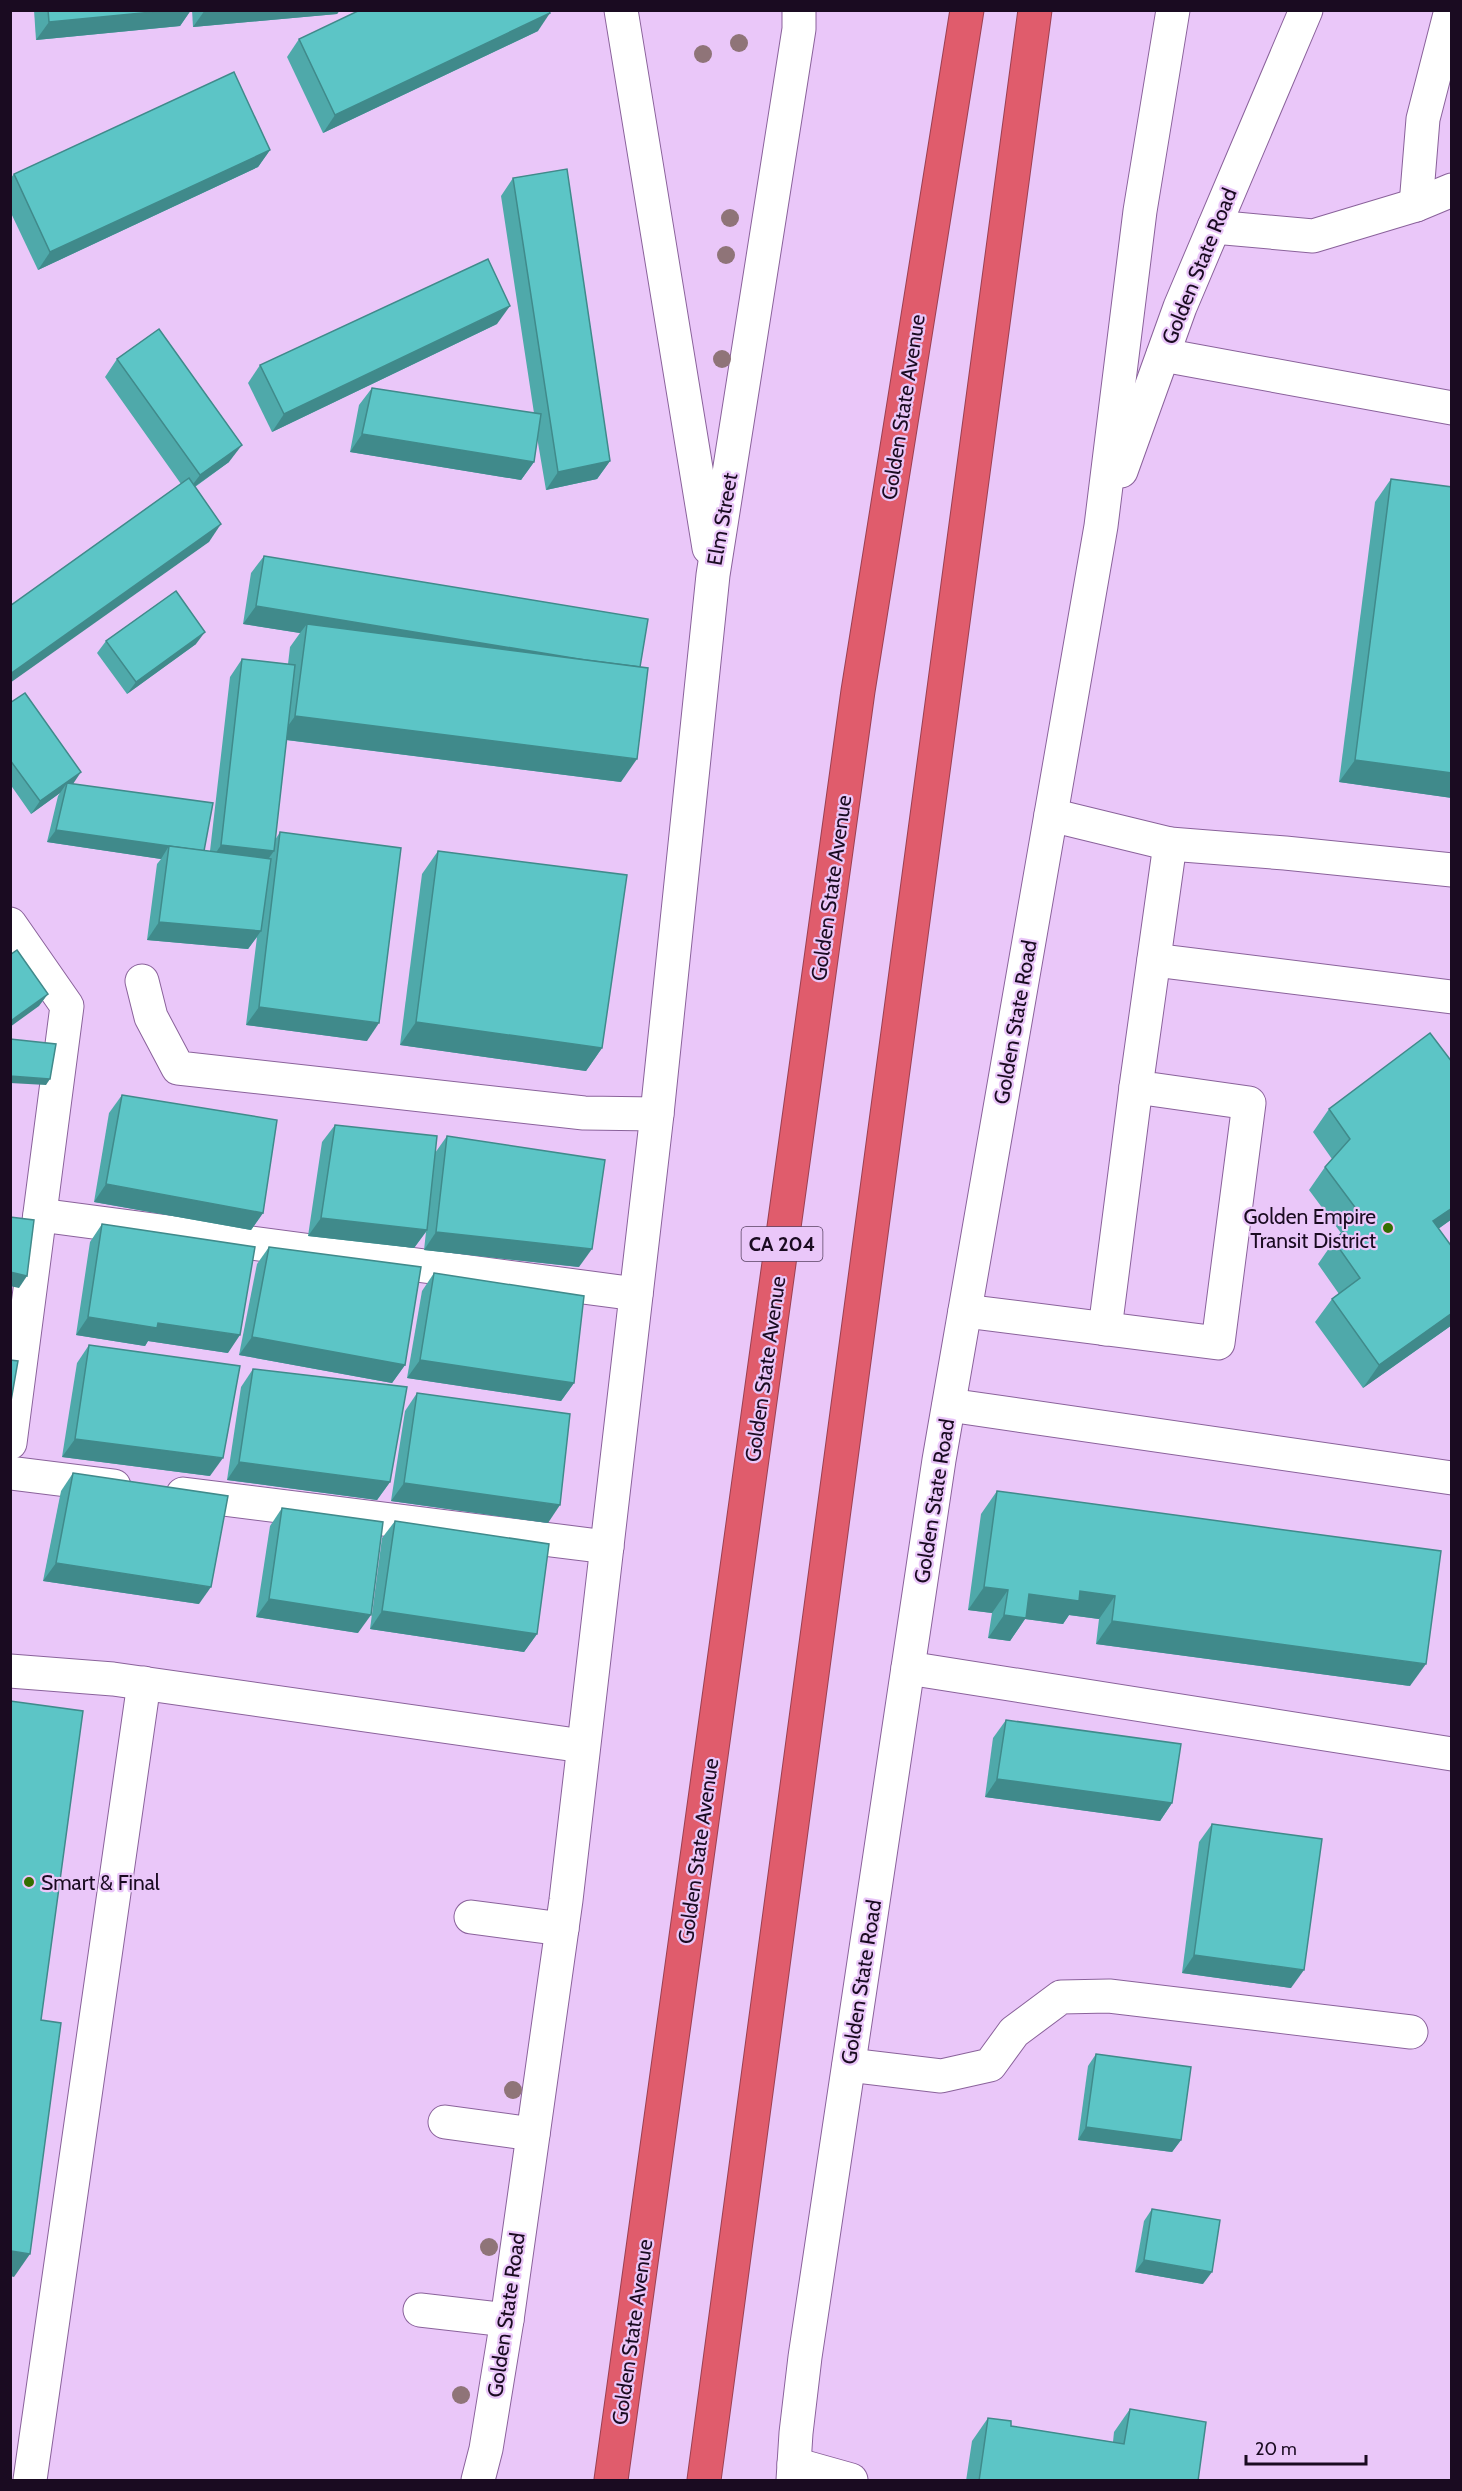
<svg xmlns="http://www.w3.org/2000/svg" width="1462" height="2491" viewBox="0 0 1462 2491" font-family="Cabin,sans-serif">
<style>
.lines{fill:none;stroke-linecap:round;stroke-linejoin:round}
.minor-casing{stroke:#8a629b;stroke-width:35}
.highway-casing{stroke:#9b4052;stroke-width:35}
.minor{stroke:#fff;stroke-width:33}
.highway{stroke:#e05c6c;stroke-width:33}
.tree{fill:#8f7478}
.wall{fill:#4fa9aa}
.shaded-wall{fill:#408a8b}
.building{fill:#5cc5c6;stroke:#408a8b;stroke-width:1.5}
.poi-dot{fill:#356f00;stroke:#eac7f9;stroke-width:2}
.labels{text-anchor:middle;dominant-baseline:central;stroke-width:4.5;stroke-linejoin:round;paint-order:stroke}
.shield{fill:#eac7f9;stroke:#584362;stroke-width:1.5}
.shield-label{font-size:20px;font-weight:bold;fill:#1a0b21}
.street-label{font-size:21px;fill:#1a0b21;stroke:#eac7f9}
.poi-label{font-size:21px;fill:#1a0b21;stroke:#eac7f9;text-anchor:end}
</style>
<rect width="100%" height="100%" fill="#eac7f9"/>
<g class="lines">
<defs>
<g id="minor">
<path d="M621,10L709,548"/>
<path d="M1416,205L1423,119L1451,10"/>
<path d="M1214,227L1313,236L1416,205L1452,190"/>
<path d="M1163,355L1452,408"/>
<path d="M1121,471L1180,307L1306,10"/>
<path d="M1170,844L1285,853L1452,870"/>
<path d="M10,924L67,1006L10,1443"/>
<path d="M1154,960L1452,997"/>
<path d="M142,981L151,1017L178,1068L584,1113L657,1114"/>
<path d="M40,1215L636,1294"/>
<path d="M965,1311L1218,1343L1249,1103L1136,1087L1170,844L1051,815"/>
<path d="M1105,1329L1136,1087"/>
<path d="M949,1405L1452,1478"/>
<path d="M10,1473L114,1486"/>
<path d="M183,1494L607,1547"/>
<path d="M908,1668L1452,1754"/>
<path d="M10,1671L113,1679L583,1746"/>
<path d="M471,1917L562,1929"/>
<path d="M849,2065L941,2076L990,2065L1014,2032L1061,1997L1109,1996L1411,2032"/>
<path d="M445,2122L533,2134"/>
<path d="M420,2310L507,2320"/>
<path d="M794,2464L851,2480"/>
<path d="M30,2480L144,1683"/>
<path d="M478,2480L486,2449L507,2320L566,1900L657,1114L713,575L799,29V10"/>
<path d="M793,2480L796,2433L805,2357L939,1460L1101,526L1140,211L1173,10"/>
</g>
<g id="highway">
<path d="M611,2480L858,691L967,10"/>
<path d="M704,2480L1035,10"/>
</g>
</defs>
<use href="#minor" class="minor-casing"/>
<use href="#highway" class="highway-casing"/>
<use href="#minor" class="minor"/>
<use href="#highway" class="highway"/>
</g>
<g class="tree">
<circle cx="739" cy="43" r="9"/>
<circle cx="703" cy="54" r="9"/>
<circle cx="730" cy="218" r="9"/>
<circle cx="726" cy="255" r="9"/>
<circle cx="722" cy="359" r="9"/>
<circle cx="513" cy="2090" r="9"/>
<circle cx="489" cy="2247" r="9"/>
<circle cx="461" cy="2395" r="9"/>
</g>
<g class="wall">
<path d="M34,10H191L180,26L36,40Z"/>
<path d="M192,10H340L337,14L193,27Z"/>
<path d="M538,31L323,133L287,57L299,39Z"/>
<path d="M270,150L258,167L38,270L10,211V179L14,174Z"/>
<path d="M513,178L610,461L597,479L546,490L537,437L534,462L521,480L350,452L359,405L372,388L534,413L501,196Z"/>
<path d="M497,324L272,432L248,383L260,365Z"/>
<path d="M117,359L229,462L195,487L209,542L181,484L105,377Z"/>
<path d="M1391,479L1452,798L1339,782L1375,502Z"/>
<path d="M264,556L621,782L286,740L275,840L280,832L367,1041L246,1025L257,937L248,949L147,940L157,864L161,859L47,842L58,796L60,793L31,814L10,784V703L72,784L204,851H210L230,677L242,659L288,664L290,647L300,633L243,624L251,573Z"/>
<path d="M106,641L196,644L127,694L97,653Z"/>
<path d="M438,851L602,1048L586,1071L400,1045L422,874Z"/>
<path d="M1452,1062V1219L1438,1229L1452,1247V1325L1363,1388L1315,1322L1332,1299L1339,1294L1318,1264L1334,1241L1341,1233L1309,1190L1325,1167L1332,1159L1313,1132L1329,1109Z"/>
<path d="M122,1095L263,1213L251,1230L94,1202L109,1113Z"/>
<path d="M335,1125L435,1153L447,1136L579,1267L424,1250L426,1232L414,1248L308,1236L322,1142Z"/>
<path d="M102,1224L228,1353L148,1341L145,1346L76,1335L90,1242Z"/>
<path d="M269,1247L405,1365L392,1383L239,1355L257,1264Z"/>
<path d="M434,1273L574,1383L561,1401L407,1378L422,1291Z"/>
<path d="M89,1345L210,1476L62,1457L77,1363Z"/>
<path d="M253,1369L390,1482L377,1500L227,1480L241,1387Z"/>
<path d="M417,1393L548,1523L391,1501L405,1411Z"/>
<path d="M73,1473L199,1604L43,1581L61,1491Z"/>
<path d="M997,1491L1410,1686L1096,1644L1099,1619L1069,1615L1063,1624L1025,1619L1010,1641L988,1638L992,1613L968,1610L981,1514Z"/>
<path d="M282,1508L358,1633L256,1617L270,1526Z"/>
<path d="M395,1521L537,1634L524,1652L370,1629L382,1538Z"/>
<path d="M1006,1720L1172,1803L1160,1821L985,1797L993,1738Z"/>
<path d="M1212,1824L1291,1988L1182,1973L1199,1842Z"/>
<path d="M1096,2054L1181,2140L1172,2152L1078,2140L1088,2066Z"/>
<path d="M1152,2209L1203,2284L1135,2272L1144,2221Z"/>
<path d="M1130,2409L1198,2481H966L972,2441L988,2418L1011,2426L1113,2442L1114,2432Z"/>
</g>
<g class="shaded-wall">
<path d="M173,10H191L180,26L36,40L49,22Z"/>
<path d="M205,10H340L337,14L193,27Z"/>
<path d="M550,13L538,31L323,133L335,115Z"/>
<path d="M270,150L258,167L38,270L50,252Z"/>
<path d="M510,306L497,324L272,432L284,414Z"/>
<path d="M362,434L534,462L521,480L350,452Z"/>
<path d="M242,445L229,462L187,492L200,475Z"/>
<path d="M610,461L597,479L546,490L558,472Z"/>
<path d="M221,524L209,542L10,683V674Z"/>
<path d="M256,606L640,668L307,624L300,633L243,624Z"/>
<path d="M205,632L196,644L127,694L136,682Z"/>
<path d="M295,716L637,759L621,782L279,739Z"/>
<path d="M1355,760L1452,773V798L1339,782Z"/>
<path d="M81,772L73,784L67,783L60,793L31,814L40,801Z"/>
<path d="M56,830L169,846L161,859L47,842Z"/>
<path d="M221,845L274,851L261,869L209,863Z"/>
<path d="M159,922L261,931L248,949L147,940Z"/>
<path d="M48,994L39,1006L10,1027V1021L12,1020Z"/>
<path d="M259,1007L379,1023L367,1041L246,1025Z"/>
<path d="M416,1022L602,1048L586,1071L400,1045Z"/>
<path d="M10,1076L50,1079L46,1085L10,1083Z"/>
<path d="M106,1184L263,1213L251,1230L94,1202Z"/>
<path d="M1452,1208V1219L1417,1244L1433,1221Z"/>
<path d="M321,1218L427,1230L414,1248L308,1236Z"/>
<path d="M436,1232L592,1249L579,1267L424,1250Z"/>
<path d="M10,1272L27,1276L19,1288L10,1286Z"/>
<path d="M1452,1313V1325L1363,1388L1379,1365Z"/>
<path d="M88,1317L158,1323L240,1335L228,1353L148,1341L145,1346L76,1335Z"/>
<path d="M252,1337L405,1365L392,1383L239,1355Z"/>
<path d="M420,1360L574,1383L561,1401L407,1378Z"/>
<path d="M75,1439L223,1458L210,1476L62,1457Z"/>
<path d="M239,1462L390,1482L377,1500L227,1480Z"/>
<path d="M404,1483L560,1505L548,1523L391,1501Z"/>
<path d="M56,1563L211,1587L199,1604L43,1581Z"/>
<path d="M984,1587L1008,1590L992,1613L968,1610Z"/>
<path d="M1080,1591L1115,1596L1099,1619L1069,1615L1063,1624L1025,1619L1010,1641L988,1638L1004,1615L1029,1594Z"/>
<path d="M269,1599L371,1615L358,1633L256,1617Z"/>
<path d="M382,1611L537,1634L524,1652L370,1629Z"/>
<path d="M1112,1621L1426,1664L1410,1686L1096,1644Z"/>
<path d="M997,1779L1172,1803L1160,1821L985,1797Z"/>
<path d="M1194,1955L1304,1970L1291,1988L1182,1973Z"/>
<path d="M1086,2127L1181,2140L1172,2152L1078,2140Z"/>
<path d="M12,2251L30,2254L14,2277L10,2276V2253Z"/>
<path d="M1144,2260L1212,2272L1203,2284L1135,2272Z"/>
</g>
<g class="building">
<path d="M48,10H173L49,22Z"/>
<path d="M360,10H549L550,13L335,115L299,39Z"/>
<path d="M234,72L270,150L50,252L14,174Z"/>
<path d="M567,169L610,461L558,472L513,178Z"/>
<path d="M488,259L510,306L284,414L260,365Z"/>
<path d="M159,329L242,445L200,475L117,359Z"/>
<path d="M372,388L541,414L534,462L362,434Z"/>
<path d="M189,478L221,524L10,674V606Z"/>
<path d="M1391,479L1452,487V773L1355,760Z"/>
<path d="M264,556L648,619L640,667L585,660L256,606Z"/>
<path d="M176,591L205,632L136,682L106,641Z"/>
<path d="M307,624L648,668L637,759L295,716Z"/>
<path d="M242,659L295,665L274,851L221,845Z"/>
<path d="M25,693L81,772L40,801L10,760V703Z"/>
<path d="M67,783L213,803L204,851L56,830Z"/>
<path d="M280,832L401,848L379,1023L259,1007Z"/>
<path d="M169,846L271,859L261,931L159,922Z"/>
<path d="M438,851L627,875L602,1048L416,1022Z"/>
<path d="M17,950L48,994L12,1020L10,1018V955Z"/>
<path d="M1430,1033L1452,1062V1208L1433,1221L1452,1247V1313L1379,1365L1332,1299L1360,1278L1334,1241L1360,1214L1325,1167L1350,1139L1329,1109Z"/>
<path d="M10,1039L56,1044L50,1079L10,1076Z"/>
<path d="M122,1095L277,1120L263,1213L106,1184Z"/>
<path d="M335,1125L437,1136L427,1230L321,1218Z"/>
<path d="M447,1136L605,1160L592,1249L436,1232Z"/>
<path d="M10,1217L34,1220L27,1276L10,1272Z"/>
<path d="M102,1224L255,1247L240,1335L158,1323L157,1328L88,1317Z"/>
<path d="M269,1247L421,1267L405,1365L252,1337Z"/>
<path d="M434,1273L584,1296L574,1383L420,1360Z"/>
<path d="M89,1345L240,1366L223,1458L75,1439Z"/>
<path d="M10,1360L18,1361L11,1401H10Z"/>
<path d="M253,1369L407,1387L390,1482L239,1462Z"/>
<path d="M417,1393L570,1414L560,1505L404,1483Z"/>
<path d="M73,1473L228,1496L211,1587L56,1563Z"/>
<path d="M997,1491L1441,1551L1426,1664L1112,1621L1115,1596L1080,1591L1079,1601L1029,1594L1026,1618L1004,1615L1008,1590L984,1587Z"/>
<path d="M282,1508L383,1522L371,1615L269,1599Z"/>
<path d="M395,1521L549,1544L537,1634L382,1611Z"/>
<path d="M10,1701L83,1711L41,2020L61,2023L30,2254L12,2251L10,2265Z"/>
<path d="M1006,1720L1181,1744L1172,1803L997,1779Z"/>
<path d="M1212,1824L1322,1839L1304,1970L1194,1955Z"/>
<path d="M1096,2054L1191,2067L1181,2140L1086,2127Z"/>
<path d="M1152,2209L1220,2220L1212,2272L1144,2260Z"/>
<path d="M1130,2409L1206,2422L1198,2481H979L988,2418L1011,2421V2426L1124,2444Z"/>
</g>
<g class="poi-dot">
<circle cx="1388" cy="1228" r="6"/>
<circle cx="29" cy="1882" r="6"/>
</g>
<g class="labels">
<rect class="shield" x="741.5" y="1227" width="81" height="34" rx="4.5"/>
<g class="shield-label">
<text x="782" y="1244">CA 204</text>
</g>
<g class="street-label">
<text transform="translate(1199 266) rotate(-68)">Golden State Road</text>
<text transform="translate(903 407) rotate(-81)">Golden State Avenue</text>
<text transform="translate(722 519) rotate(-80)">Elm Street</text>
<text transform="translate(831 888) rotate(-82)">Golden State Avenue</text>
<text transform="translate(1015 1022) rotate(-80)">Golden State Road</text>
<text transform="translate(765 1369) rotate(-82)">Golden State Avenue</text>
<text transform="translate(934 1501) rotate(-81)">Golden State Road</text>
<text transform="translate(698 1851) rotate(-82)">Golden State Avenue</text>
<text transform="translate(861 1982) rotate(-81)">Golden State Road</text>
<text transform="translate(506 2315) rotate(-82)">Golden State Road</text>
<text transform="translate(632 2332) rotate(-82)">Golden State Avenue</text>
</g>
<g class="poi-label">
<text x="1376" y="1216">Golden Empire<tspan x="1376" dy="24">Transit District</tspan></text>
<text x="41" y="1882" text-anchor="start">Smart &amp; Final</text>
</g>
</g>
<rect width="1462" height="2491" fill="none" stroke="#1a0b21" stroke-width="24"/>
<path d="M1246 2455v9h120v-9" fill="none" stroke="#1a0b21" stroke-width="3"/>
<text x="1255" y="2455" font-size="18" fill="#1a0b21" stroke="#eac7f9" stroke-width="4.5" paint-order="stroke">20 m</text>
</svg>
